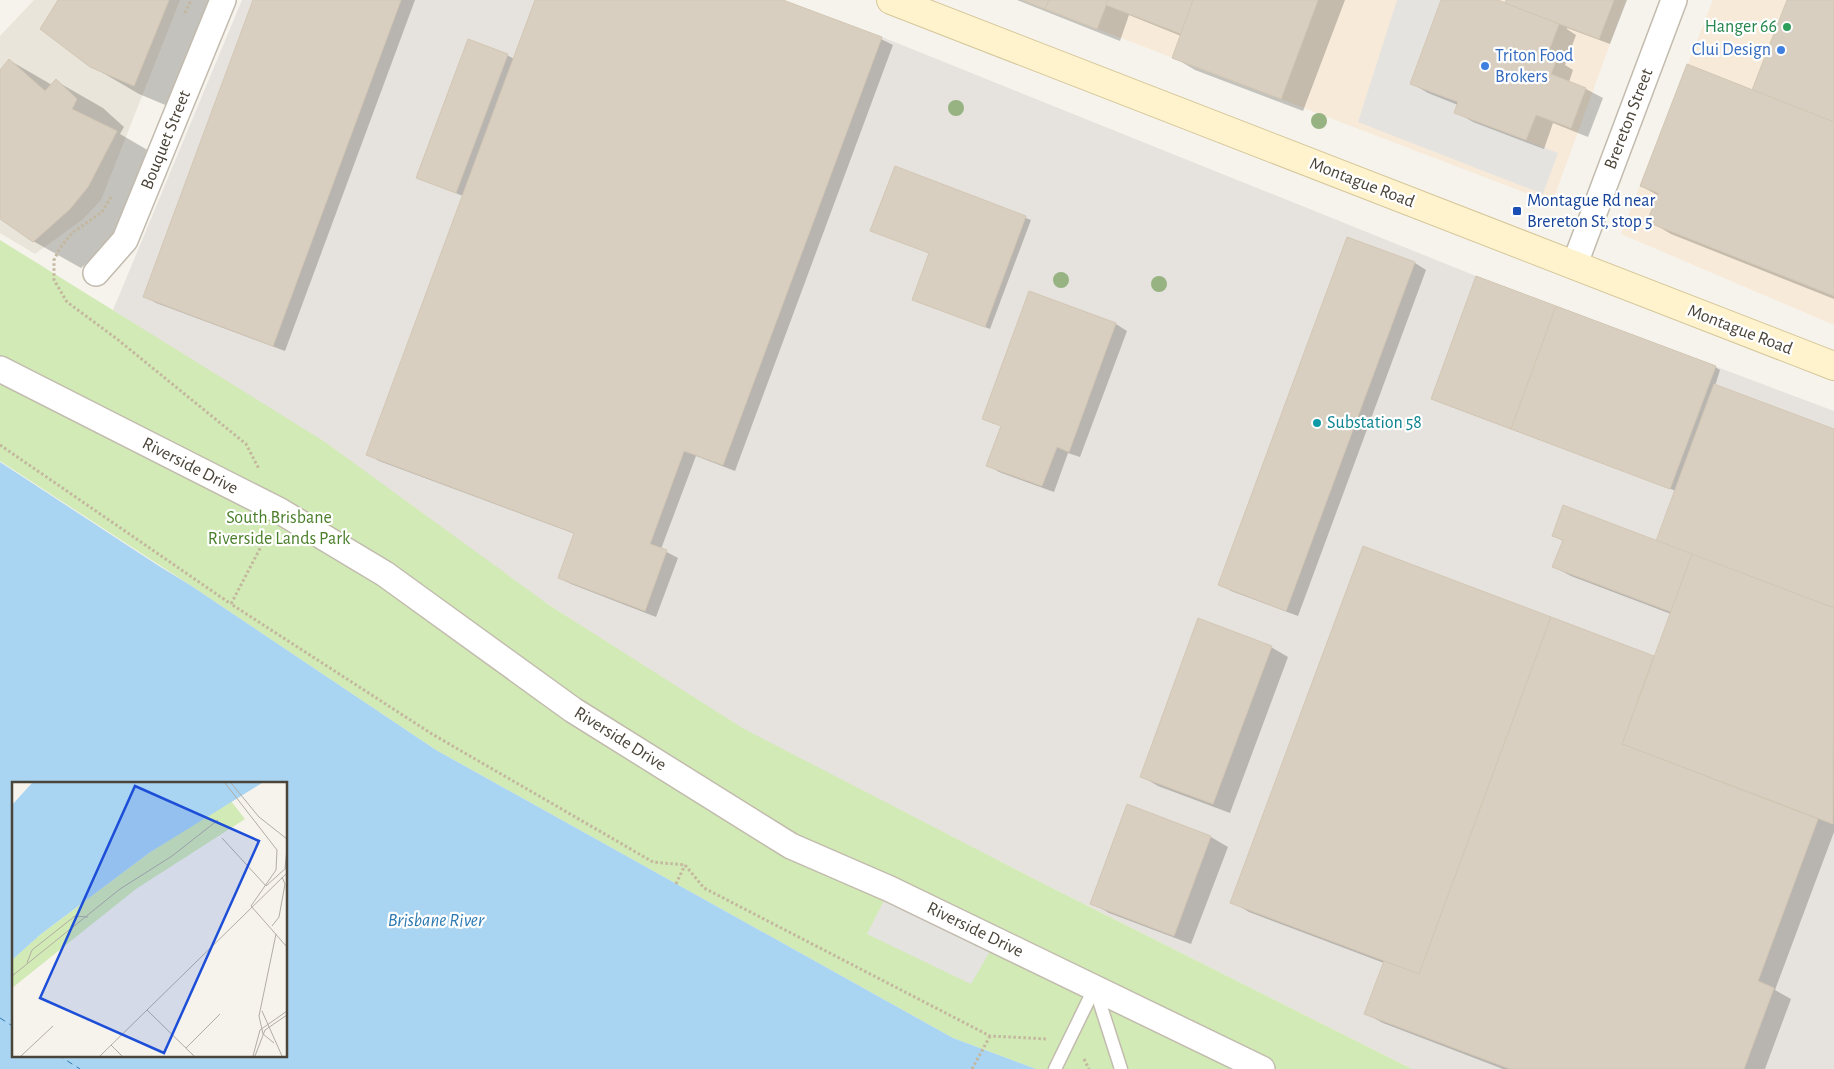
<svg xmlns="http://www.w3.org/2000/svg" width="1834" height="1069" viewBox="0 0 1834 1069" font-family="'Alegreya Sans',sans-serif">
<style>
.residential{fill:#eae5da}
.commercial{fill:#f7ead8}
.industrial{fill:#e6e2dd}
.green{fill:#d2eab5}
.parking{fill:#e5e3e0}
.water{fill:#a9d4f2;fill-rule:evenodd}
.shadow{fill:#0003}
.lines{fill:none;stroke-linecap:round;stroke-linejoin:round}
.ferry{stroke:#2e7ab2;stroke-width:1;stroke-dasharray:6 5;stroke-linecap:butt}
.building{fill:#d8cfc1;stroke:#d3c7b4}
.lane-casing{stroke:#c2bbae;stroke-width:15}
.street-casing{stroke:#c2bbae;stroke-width:28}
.secondary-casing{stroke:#d6c79b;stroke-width:30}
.path{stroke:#c4b79f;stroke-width:3;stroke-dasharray:2.5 2.5;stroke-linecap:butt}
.lane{stroke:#fff;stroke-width:12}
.street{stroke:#fff;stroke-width:25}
.secondary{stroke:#fff3cd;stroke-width:28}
.tree{fill:#97b381}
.leisure-dot{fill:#2e9e5b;stroke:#fff;stroke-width:2}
.shop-dot{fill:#3f7fe0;stroke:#fff;stroke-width:2}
.transit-dot{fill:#1a4fb4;stroke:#fff;stroke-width:2}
.culture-dot{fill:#0f9aa8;stroke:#fff;stroke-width:2}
.labels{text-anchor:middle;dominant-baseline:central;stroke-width:4.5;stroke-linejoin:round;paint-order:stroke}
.leisure-label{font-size:18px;fill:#27864d;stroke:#fff;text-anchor:end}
.shop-label{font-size:18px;fill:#366cbe;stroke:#fff;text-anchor:end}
.street-label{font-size:18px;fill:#4b4439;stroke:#fff}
.transit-label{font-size:18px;fill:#164399;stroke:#fff;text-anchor:start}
.culture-label{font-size:18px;fill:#0d838f;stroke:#fff;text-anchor:start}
.park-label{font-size:18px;fill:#4a7f2a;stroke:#fff}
.water-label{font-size:19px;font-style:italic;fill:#2e7ab2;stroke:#fff}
.inset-river{fill:none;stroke:#a9d4f2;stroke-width:2.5}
.inset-road{fill:none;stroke:#b2ada4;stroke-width:1}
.view{fill:#1d4ed8;fill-opacity:0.15;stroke:#1d4ed8;stroke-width:2.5}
.inset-edge{fill:none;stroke:#4b4439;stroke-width:2.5}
</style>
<rect width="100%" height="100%" fill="#f6f3ec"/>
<path class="residential" d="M34,0H180L101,200L83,219L35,254L0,233V36Z"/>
<g class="commercial">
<path d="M1022,0H1626L1552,203Z"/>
<path d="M1713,0H1834V325L1621,234Z"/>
</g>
<path class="industrial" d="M242,0H783L882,37L1476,276L1834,411V1069H1412L1054,889L744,730L549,605L113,310Z"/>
<path class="green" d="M0,240L325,442L549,605L744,729L1054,889L1412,1069H1036L953,1038L436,750L190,585L0,461Z"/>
<g class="parking">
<path d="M1397,0H1441L1410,84L1458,102L1454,113L1558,153L1543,194L1358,122Z"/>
<path d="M890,889L996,941L971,984L867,934Z"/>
</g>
<path class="water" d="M0,462L159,566L190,585L436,750L953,1038L1036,1069H0ZM14,783H286V1055H14Z"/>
<g class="shadow">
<path d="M60,0H227L182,112L139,94L91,66Z"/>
<path d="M255,0H415L285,351L156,303L144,296Z"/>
<path d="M536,0H779L881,39L893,45L735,471L696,456L661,549L678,558L656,617L571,584L559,578L575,534L379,461L368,454L463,196L418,178L507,55L514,59Z"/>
<path d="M1017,0H1345L1303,111L1195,70L1173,57L1181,36L1129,15L1120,41Z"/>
<path d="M1442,0H1495L1506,4L1507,0H1627L1610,44L1567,28V29L1576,35L1565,65L1573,70L1569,82L1586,89L1603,98L1588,137L1553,123L1544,149L1473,122L1456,112L1458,105L1428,93L1411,83Z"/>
<path d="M1789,0H1834V299L1671,234L1649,221L1659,196L1641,186L1761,95Z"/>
<path d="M9,60L52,85L56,81L103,108L124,127L120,134L163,159L117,236L81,268L33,241L0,218V72Z"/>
<path d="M895,168L1031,220L990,329L919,302L930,253Z"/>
<path d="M1348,238L1415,263L1426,270L1298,616L1231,591L1220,584Z"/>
<path d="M1030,292L1116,324L1127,331L1080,457L1068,453L1054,492L999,472L988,465L1007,428L994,422V424L983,418Z"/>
<path d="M1715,367L1720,370L1715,386L1834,431V832L1775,990L1791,999L1765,1069H1503L1383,1023L1366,1014L1384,963L1249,912L1232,902L1363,547L1655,657L1671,614L1571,576L1554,567L1563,541L1553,535L1657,542L1676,491L1444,404L1433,398Z"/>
<path d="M1271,647L1288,657L1230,813L1158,786L1141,776Z"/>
<path d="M1211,837L1228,847L1191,944L1109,913L1092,903Z"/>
</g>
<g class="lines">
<g class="ferry">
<path d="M0,1018L14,1027"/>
<path d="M58,1055L80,1069"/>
</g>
</g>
<g class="building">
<path d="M58,0H169L134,86L90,67L40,29Z"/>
<path d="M253,0H401L273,346L143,297Z"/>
<path d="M535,0H783L882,37L723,465L684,451L650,544L667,550L645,611L558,578L574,533L366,455Z"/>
<path d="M1022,0H1049L1045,9Z"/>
<path d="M1049,0H1108L1097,29L1045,9Z"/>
<path d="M1108,0H1193L1181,34L1106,5Z"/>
<path d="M1193,0H1318L1281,99L1172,58Z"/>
<path d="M1441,0H1498L1559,24L1547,56L1557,59L1551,74L1586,88L1571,128L1536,115L1526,140L1454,113L1458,102L1410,84Z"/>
<path d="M1506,0H1614L1599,39L1505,3Z"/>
<path d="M1787,0H1834V122L1752,90Z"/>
<path d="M468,39L508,54L456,193L416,178Z"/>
<path d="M9,59L45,91L56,79L77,99L72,109L117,131L88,187L70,209L33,242L0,219V70Z"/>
<path d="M1687,64L1834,122V296L1647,222L1658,193L1640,186Z"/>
<path d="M895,166L1026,216L985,327L912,300L929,253L870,231Z"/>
<path d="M1347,237L1415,262L1286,611L1218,585Z"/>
<path d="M1476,276L1556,306L1511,429L1431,399Z"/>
<path d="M1029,291L1116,323L1069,452L1057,447L1042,486L986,466L1001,426L982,419Z"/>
<path d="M1556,306L1716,366L1670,489L1511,429Z"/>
<path d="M1714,384L1834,429V608L1656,541Z"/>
<path d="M1563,505L1692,554L1671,612L1552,567L1563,540L1552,536Z"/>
<path d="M1363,546L1551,617L1419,974L1230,903Z"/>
<path d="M1692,554L1834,608L1833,824L1622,744Z"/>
<path d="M1551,617L1654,656L1622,744L1818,819L1758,981L1774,988L1744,1069H1510L1364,1014L1384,961L1419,974Z"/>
<path d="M1198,618L1272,646L1213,804L1140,777Z"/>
<path d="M1127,804L1211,836L1174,936L1090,904Z"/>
</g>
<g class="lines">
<defs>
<g id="lane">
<path d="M1095,988L1121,1069"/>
<path d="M1055,1069L1095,987"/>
</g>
<g id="street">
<path d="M1574,266L1674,0"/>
<path d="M96,273L125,240L223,0"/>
<path d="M0,369L280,511L385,574L573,710L791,846L890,889L1262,1069"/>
</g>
<path id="secondary" d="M891,0L1834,366"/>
</defs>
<use href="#lane" class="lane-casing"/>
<use href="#street" class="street-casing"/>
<use href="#secondary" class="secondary-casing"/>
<g class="path">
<path d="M185,13L191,0"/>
<path d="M111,197L102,212L72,233L60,248L54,260V280L67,302L117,339L246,444L259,469"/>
<path d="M0,445L231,604"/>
<path d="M267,535L231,604L432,734L653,862L685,865L704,888L990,1036L1048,1039"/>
<path d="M676,884L685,865"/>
<path d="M1084,1059L1089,1069"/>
<path d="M972,1069L990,1036"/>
</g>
<use href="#lane" class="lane"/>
<use href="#street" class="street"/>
<use href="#secondary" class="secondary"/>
</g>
<g class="tree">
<circle cx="956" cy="108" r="8"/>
<circle cx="1319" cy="121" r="8"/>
<circle cx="1061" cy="280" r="8"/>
<circle cx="1159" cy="284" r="8"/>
</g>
<circle class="leisure-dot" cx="1787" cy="27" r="5"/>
<g class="shop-dot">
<circle cx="1781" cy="50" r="5"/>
<circle cx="1485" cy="66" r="5"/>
</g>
<rect class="transit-dot" x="1512" y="206" width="10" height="10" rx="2.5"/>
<circle class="culture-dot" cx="1317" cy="423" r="5"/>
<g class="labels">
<g class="leisure-label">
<text x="1777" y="27">Hanger 66</text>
</g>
<g class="shop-label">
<text x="1771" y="50">Clui Design</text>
<text x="1495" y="56" text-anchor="start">Triton Food<tspan x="1495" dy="21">Brokers</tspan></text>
</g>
<g class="street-label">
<text transform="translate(1629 119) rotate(-69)">Brereton Street</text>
<text transform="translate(166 140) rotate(-68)">Bouquet Street</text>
<text transform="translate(1362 183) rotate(21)">Montague Road</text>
<text transform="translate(1740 330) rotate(21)">Montague Road</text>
<text transform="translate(190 466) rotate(27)">Riverside Drive</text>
<text transform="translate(620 739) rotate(32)">Riverside Drive</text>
<text transform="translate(975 930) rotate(26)">Riverside Drive</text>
</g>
<g class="transit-label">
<text x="1527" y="201">Montague Rd near<tspan x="1527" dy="21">Brereton St, stop 5</tspan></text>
</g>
<g class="culture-label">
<text x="1327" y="423">Substation 58</text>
</g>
<g class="park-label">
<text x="279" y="518">South Brisbane<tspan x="279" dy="21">Riverside Lands Park</tspan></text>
</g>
<g class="water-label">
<text x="436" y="920">Brisbane River</text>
</g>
</g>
<g transform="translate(12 782)">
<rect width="275" height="275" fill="#f6f3ec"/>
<path d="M219,19L233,37L124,107L0,206V178L29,152L137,71Z" fill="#d2eab5"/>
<path d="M20,1H250L137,71L29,152L0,178V23Z" fill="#a9d4f2"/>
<path class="inset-river" d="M0,92L124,1M0,99L59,52L137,1"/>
<path class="inset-road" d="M213,1L265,68L264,88L239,124L275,165M219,1L247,35L275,57M210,56L254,104L275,85M273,86L275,67M260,144L267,135L273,102L270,95M15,181L20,168L63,134L76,135M0,194L108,107L160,74L206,38M135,228L182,274M250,229L270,274M262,261L251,252L247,234L264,152M99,263L110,274M174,266L208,232M9,274L41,244M88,274L275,91M241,274L248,248L275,229M243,274L253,248L275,233"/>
<path class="view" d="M123,4L247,59L152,271L28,216Z"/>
<rect width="275" height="275" class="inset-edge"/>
</g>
</svg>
